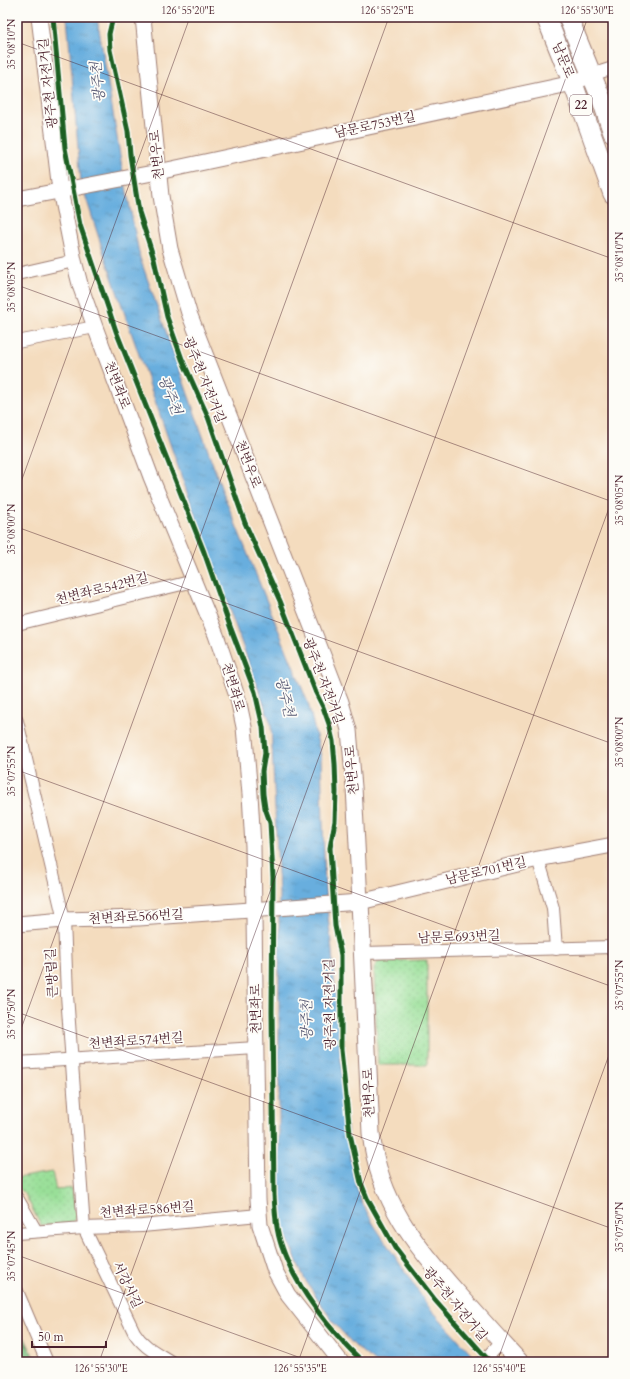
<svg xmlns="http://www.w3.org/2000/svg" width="630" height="1379" viewBox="0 0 630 1379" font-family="Cardo,'Noto Serif KR',serif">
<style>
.grass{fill:url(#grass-dots);stroke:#727f62}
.forest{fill:url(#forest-firs);stroke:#626e56}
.water{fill:url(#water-ripples);stroke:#596684}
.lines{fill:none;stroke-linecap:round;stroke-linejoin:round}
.minor-casing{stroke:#9f7e74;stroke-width:14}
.tertiary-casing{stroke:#9f7e74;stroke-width:17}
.secondary-casing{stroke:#9f7e74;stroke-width:19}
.primary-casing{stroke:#9f7e74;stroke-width:21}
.minor{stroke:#fff;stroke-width:12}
.tertiary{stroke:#fff;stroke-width:15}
.secondary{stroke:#fff;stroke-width:17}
.primary{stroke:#fff;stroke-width:19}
.cycleway-casing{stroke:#fdfcf7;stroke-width:8}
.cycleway{stroke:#1b5e20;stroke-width:5}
.ticks{fill:none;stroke:#4a1f2b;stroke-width:1;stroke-opacity:0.45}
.labels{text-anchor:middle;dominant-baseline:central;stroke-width:3.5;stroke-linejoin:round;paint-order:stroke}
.shield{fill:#fdfcf7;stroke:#806168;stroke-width:1}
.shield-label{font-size:12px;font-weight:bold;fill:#4a1f2b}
.street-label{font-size:13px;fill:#4a1f2b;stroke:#fdfcf7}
.water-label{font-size:14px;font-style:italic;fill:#565873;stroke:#fdfcf7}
.neatline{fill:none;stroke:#4a1f2b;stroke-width:1.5}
.ticks-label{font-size:10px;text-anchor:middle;fill:#4a1f2b}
</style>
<defs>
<pattern id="grass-dots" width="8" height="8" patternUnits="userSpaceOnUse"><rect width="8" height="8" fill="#99df98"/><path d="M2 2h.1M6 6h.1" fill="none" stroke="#85bf83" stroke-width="1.8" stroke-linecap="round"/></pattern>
<pattern id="forest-firs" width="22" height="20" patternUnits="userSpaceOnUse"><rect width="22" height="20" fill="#7abe80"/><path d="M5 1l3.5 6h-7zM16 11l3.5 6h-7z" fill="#669a69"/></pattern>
<pattern id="water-ripples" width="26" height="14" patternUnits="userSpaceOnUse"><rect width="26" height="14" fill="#68aede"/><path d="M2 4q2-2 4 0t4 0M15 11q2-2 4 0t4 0" fill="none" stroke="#588db4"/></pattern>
</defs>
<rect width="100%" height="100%" fill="#fdfcf7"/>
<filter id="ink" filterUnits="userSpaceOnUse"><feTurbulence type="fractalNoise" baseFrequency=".025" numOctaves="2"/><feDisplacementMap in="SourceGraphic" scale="8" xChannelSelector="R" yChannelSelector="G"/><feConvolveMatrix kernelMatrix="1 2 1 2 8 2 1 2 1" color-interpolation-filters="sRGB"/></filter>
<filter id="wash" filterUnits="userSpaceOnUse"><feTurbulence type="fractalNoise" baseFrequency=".012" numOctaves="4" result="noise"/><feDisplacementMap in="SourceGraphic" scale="16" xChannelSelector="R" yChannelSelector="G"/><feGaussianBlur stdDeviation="0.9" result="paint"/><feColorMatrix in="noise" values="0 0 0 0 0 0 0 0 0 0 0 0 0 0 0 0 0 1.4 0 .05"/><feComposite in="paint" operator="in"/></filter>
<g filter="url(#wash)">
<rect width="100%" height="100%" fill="#f4dcbe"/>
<g class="grass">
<path d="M427,960V1065H378L374,969C376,964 377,962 382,961Z"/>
<path d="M52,1172L56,1190L72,1188L76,1217L73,1223L41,1226L26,1196L17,1187V1178Z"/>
</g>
<path class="forest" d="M17,1321L36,1362H17Z"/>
<path class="water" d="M67,17H97L122,167L140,258L223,493L308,703L321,756L325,890L332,951L346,1121L353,1175L361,1201L374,1225L428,1306L479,1362H375L355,1346L333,1322L304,1278L282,1226L279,1209V894L271,724L184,484L105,257L81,182Z"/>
</g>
<g filter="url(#ink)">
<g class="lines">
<defs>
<g id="minor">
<path d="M591,75L613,68"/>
<path d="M17,274L74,261"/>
<path d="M17,342L95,327"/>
<path d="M17,624L194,581"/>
<path d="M17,721L64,920L67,995L84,1228L134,1332C143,1347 157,1353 171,1362"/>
<path d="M538,859L553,908L556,949"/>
<path d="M363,953L613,947"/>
<path d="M17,1063L256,1048"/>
<path d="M17,1198L36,1231"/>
<path d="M17,1233L84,1228L142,1226L259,1215"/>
<path d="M17,1291L47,1362"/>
<path d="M483,1362L501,1342"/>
</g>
<g id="tertiary">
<path d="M39,17L60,190L74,261L81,288L95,327L151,477L216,635L238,699L244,727L250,794L253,846L258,1199L260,1225L275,1271L288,1295L341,1362"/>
<path d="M143,17L161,196L170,249L189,313L326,663L341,702L349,730L354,787L360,902"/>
<path d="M17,199L158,172L573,83L591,75"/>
<path d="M17,924L64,920L139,918L360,902L538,859L613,845"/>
</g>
<path id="secondary" d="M360,902L371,1133C379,1202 416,1247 461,1297C481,1319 500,1341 520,1362"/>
<g id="primary">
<path d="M546,17L575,89L613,194"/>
<path d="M568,17L603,103L613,133"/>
</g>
</defs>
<use href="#minor" class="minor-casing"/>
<use href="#tertiary" class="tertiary-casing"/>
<use href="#secondary" class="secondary-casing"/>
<use href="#primary" class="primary-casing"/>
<use href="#minor" class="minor"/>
<use href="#tertiary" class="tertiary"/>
<use href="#secondary" class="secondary"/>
<use href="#primary" class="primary"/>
<defs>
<g id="cycleway">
<path d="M53,17L65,148L80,225L116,331L204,552L231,629L255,692L263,727L265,753L262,771L263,794L265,808L270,822L273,877L272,1011L274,1195C275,1212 276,1231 282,1247C296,1288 331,1332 363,1362"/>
<path d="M113,17L109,34L110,50L128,131L130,155L139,212L154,259L167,317L182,359L208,417L245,523L280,601L316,693L323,707L329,724L333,741L335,764L336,792L335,821L330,848L335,926L341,955V1050L350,1134L361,1183L367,1198L395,1248L435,1300L490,1362"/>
</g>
</defs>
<use href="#cycleway" class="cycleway-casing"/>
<use href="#cycleway" class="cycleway"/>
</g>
</g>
<path class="ticks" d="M17,42L613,259M17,285L613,502M17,493L190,17M17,527L613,744M17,770L613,987M17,1012L613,1229M17,1040L389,17M17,1255L312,1362M99,1362L588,17M298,1362L613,497M497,1362L613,1044"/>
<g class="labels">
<rect class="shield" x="570" y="95" width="22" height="20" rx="3"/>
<g class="shield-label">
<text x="581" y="105">22</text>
</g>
<g class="street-label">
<text transform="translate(563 60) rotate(68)">남문로</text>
<text transform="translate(48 83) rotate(-96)">광주천 자전거길</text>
<text transform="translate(375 125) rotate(-12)">남문로753번길</text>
<text transform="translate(157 155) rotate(-96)">천변우로</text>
<text transform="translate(204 380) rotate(68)">광주천 자전거길</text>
<text transform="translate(117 385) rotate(69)">천변좌로</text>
<text transform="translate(248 464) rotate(69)">천변우로</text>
<text transform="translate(102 589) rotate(-14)">천변좌로542번길</text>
<text transform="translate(323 681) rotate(69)">광주천 자전거길</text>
<text transform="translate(233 687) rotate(73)">천변좌로</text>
<text transform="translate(352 770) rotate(-95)">천변우로</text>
<text transform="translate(486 871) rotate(-13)">남문로701번길</text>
<text transform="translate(136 917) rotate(-3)">천변좌로566번길</text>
<text transform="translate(459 937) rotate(-2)">남문로693번길</text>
<text transform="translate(52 973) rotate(-93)">큰방림길</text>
<text transform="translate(330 1004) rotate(-91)">광주천 자전거길</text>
<text transform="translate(256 1009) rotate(-91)">천변좌로</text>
<text transform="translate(136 1041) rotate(-4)">천변좌로574번길</text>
<text transform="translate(369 1093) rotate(-92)">천변우로</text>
<text transform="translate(147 1210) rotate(-4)">천변좌로586번길</text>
<text transform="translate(127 1285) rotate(64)">서강사길</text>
<text transform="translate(455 1304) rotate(50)">광주천 자전거길</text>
</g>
<g class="water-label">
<text transform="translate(98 82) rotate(-96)">광주천</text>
<text transform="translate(170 395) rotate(68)">광주천</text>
<text transform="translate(285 697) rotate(77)">광주천</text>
<text transform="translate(307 1020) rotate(-91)">광주천</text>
</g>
</g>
<rect width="630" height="1379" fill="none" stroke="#fdfcf7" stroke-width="44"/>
<path d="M32 1341v6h74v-6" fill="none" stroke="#4a1f2b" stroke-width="2"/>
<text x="38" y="1341" font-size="12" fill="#4a1f2b" stroke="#fdfcf7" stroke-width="3" paint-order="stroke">50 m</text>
<rect x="22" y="22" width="586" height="1335" class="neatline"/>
<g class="ticks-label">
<text x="188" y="14">126°55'20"E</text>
<text x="387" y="14">126°55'25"E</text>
<text x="587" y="14">126°55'30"E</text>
<text transform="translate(11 44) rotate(-90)" y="4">35°08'10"N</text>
<text transform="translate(619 257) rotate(-90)" y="4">35°08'10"N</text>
<text transform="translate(11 287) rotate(-90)" y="4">35°08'05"N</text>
<text transform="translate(619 500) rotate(-90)" y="4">35°08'05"N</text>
<text transform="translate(11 529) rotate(-90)" y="4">35°08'00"N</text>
<text transform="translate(619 742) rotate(-90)" y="4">35°08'00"N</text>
<text transform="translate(11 771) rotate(-90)" y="4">35°07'55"N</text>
<text transform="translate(619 985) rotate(-90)" y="4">35°07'55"N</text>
<text transform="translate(11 1014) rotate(-90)" y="4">35°07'50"N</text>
<text transform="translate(619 1227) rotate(-90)" y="4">35°07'50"N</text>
<text transform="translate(11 1256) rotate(-90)" y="4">35°07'45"N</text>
<text x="101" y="1372">126°55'30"E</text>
<text x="300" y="1372">126°55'35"E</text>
<text x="499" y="1372">126°55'40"E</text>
</g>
</svg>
